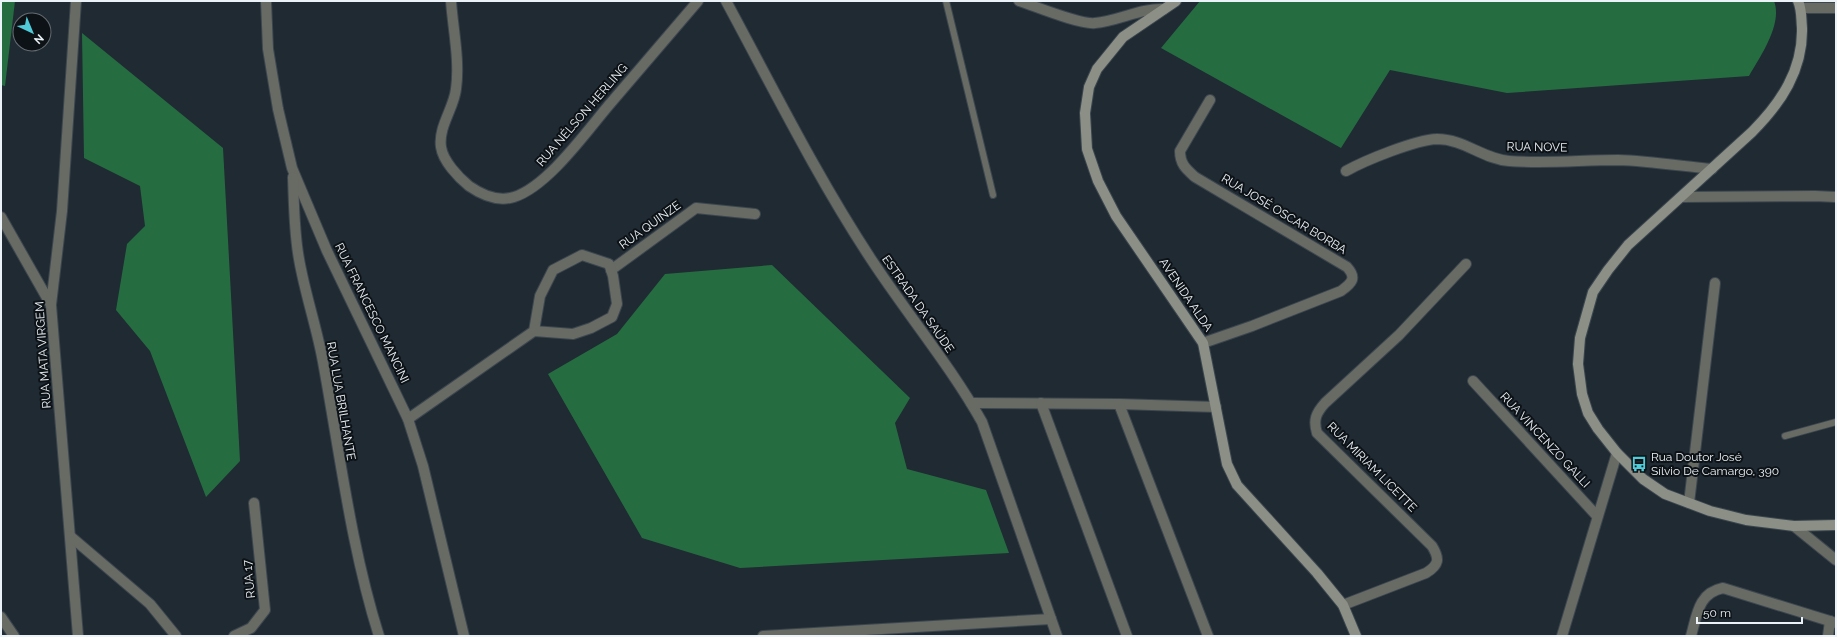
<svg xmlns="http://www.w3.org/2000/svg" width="1837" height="637" viewBox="0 0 1837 637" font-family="Raleway,sans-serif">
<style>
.forest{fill:#266c41}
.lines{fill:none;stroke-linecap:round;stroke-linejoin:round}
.lane-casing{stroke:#3c464f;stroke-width:8}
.street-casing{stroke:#3c464f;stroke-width:12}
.secondary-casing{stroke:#3c464f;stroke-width:12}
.lane{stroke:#686a64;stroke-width:6}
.street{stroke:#686a64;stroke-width:10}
.secondary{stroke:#8b8f86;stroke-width:10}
.labels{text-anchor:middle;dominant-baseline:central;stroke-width:4;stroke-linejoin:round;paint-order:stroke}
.street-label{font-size:12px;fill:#ebf2f8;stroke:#0d1216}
.poi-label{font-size:12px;fill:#ebf2f8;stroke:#0d1216;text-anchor:start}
</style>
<rect width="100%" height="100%" fill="#1f2a33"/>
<g class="forest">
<path d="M1,1H15L5,86L1,85Z"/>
<path d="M1200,1H1774C1783,24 1760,57 1749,76L1507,93L1390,70L1341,148L1161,48Z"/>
<path d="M82,33L223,148L240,461L206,497L150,351L116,310L127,244L145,226L140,186L84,158Z"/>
<path d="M772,265L910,398L895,423L907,469L986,490L1009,553L740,568L642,538L548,374L617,334L665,274Z"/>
</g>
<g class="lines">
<defs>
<g id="lane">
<path d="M946,1L993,195"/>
<path d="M1785,436L1836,422"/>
</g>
<g id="street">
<path d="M76,1L62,211L51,305L78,636"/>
<path d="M266,1L268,49L278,109L292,168L327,251L408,419L423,466L464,636"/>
<path d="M451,1C453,29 460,61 456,89C454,108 438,127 441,147C443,161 458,177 469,186C482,195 498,202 514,197C548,186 586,132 609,105C639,70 668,36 698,1"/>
<path d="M726,1C773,88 817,177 871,259C907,314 950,365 982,422L1057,636"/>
<path d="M1019,1C1035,6 1080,25 1095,23C1119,21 1140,8 1164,9"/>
<path d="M1801,8H1836"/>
<path d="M1346,171C1366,160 1415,140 1437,139C1464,139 1483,159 1509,161C1545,164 1582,160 1618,160C1649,161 1681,166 1712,169"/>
<path d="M293,177C294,204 294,232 299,259C305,294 317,328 323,362C340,454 351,547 379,636"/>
<path d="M1682,197L1815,196L1836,197"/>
<path d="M1,217L51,305"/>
<path d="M611,270L696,208L755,214"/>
<path d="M1203,343L1252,326L1341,291C1352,283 1357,278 1347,267L1195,177C1186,169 1180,164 1180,151L1210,100"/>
<path d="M1473,381L1597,516"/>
<path d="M971,403L1119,404L1216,407"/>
<path d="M1041,403L1127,636"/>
<path d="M1119,404L1208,636"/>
<path d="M408,419L534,331L573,334L591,328L612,317L617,304L613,276L609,264L582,255L553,270L540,296L534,331"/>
<path d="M1689,503L1715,283"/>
<path d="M1794,526L1836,560"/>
<path d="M70,536L150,604L176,636"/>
<path d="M1343,605L1426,573C1439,565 1440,559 1432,546L1317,433C1313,420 1316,413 1325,403L1399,335L1466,264"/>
<path d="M1,617L14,636"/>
<path d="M234,636L251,628L265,610L254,503"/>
<path d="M763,636L1051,619"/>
<path d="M1562,636L1617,453"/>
<path d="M1691,636C1697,615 1698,593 1723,588L1836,623"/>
<path d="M1828,636L1830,621"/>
</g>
<g id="secondary">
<path d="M1176,1L1123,37L1097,69L1089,87L1085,113L1087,149L1098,181L1116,216L1203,343L1227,464L1237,485L1317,573L1343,605L1356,636"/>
<path d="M1798,1C1802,10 1801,18 1802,28C1803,70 1781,103 1752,132L1628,245L1608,270L1593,292L1580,338L1578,364L1582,394L1588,413L1598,429L1617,453L1643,479L1665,494L1710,511L1746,520L1794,526L1836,525"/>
</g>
</defs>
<use href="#lane" class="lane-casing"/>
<use href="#street" class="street-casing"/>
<use href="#secondary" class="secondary-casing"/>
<use href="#lane" class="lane"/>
<use href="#street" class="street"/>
<use href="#secondary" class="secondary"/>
</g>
<defs>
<symbol id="bus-bare" viewBox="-9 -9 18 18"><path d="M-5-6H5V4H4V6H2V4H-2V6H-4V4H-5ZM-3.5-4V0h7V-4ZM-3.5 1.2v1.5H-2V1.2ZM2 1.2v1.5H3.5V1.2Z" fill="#52cbd9" stroke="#0d1216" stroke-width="2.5" paint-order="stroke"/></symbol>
</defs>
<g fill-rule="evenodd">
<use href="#bus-bare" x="1628" y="453" width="22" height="22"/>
</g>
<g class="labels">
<g class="street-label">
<text transform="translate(582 115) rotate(-49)">RUA NÉLSON HERLING</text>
<text transform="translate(1537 147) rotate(1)">RUA NOVE</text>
<text transform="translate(1284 214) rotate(31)">RUA JOSÉ OSCAR BORBA</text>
<text transform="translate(650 225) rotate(-36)">RUA QUINZE</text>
<text transform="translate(1186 295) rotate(56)">AVENIDA ALDA</text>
<text transform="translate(918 304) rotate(55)">ESTRADA DA SAÚDE</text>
<text transform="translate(372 313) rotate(64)">RUA FRANCESCO MANCINI</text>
<text transform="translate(43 355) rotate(-94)">RUA MATA VIRGEM</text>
<text transform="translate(341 401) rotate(80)">RUA LUA BRILHANTE</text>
<text transform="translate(1545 440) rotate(47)">RUA VINCENZO GALLI</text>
<text transform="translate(1372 467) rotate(45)">RUA MIRIAM LICETTE</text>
<text transform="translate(249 579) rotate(-96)">RUA 17</text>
</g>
<g class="poi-label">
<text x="1651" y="457">Rua Doutor José<tspan x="1651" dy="14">Sílvio De Camargo, 390</tspan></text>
</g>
</g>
<rect width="1837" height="637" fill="none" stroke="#ebf2f8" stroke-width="4"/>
<g transform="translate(32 32) rotate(136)"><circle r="19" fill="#0d1216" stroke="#666c70"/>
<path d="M0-3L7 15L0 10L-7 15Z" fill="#52cbd9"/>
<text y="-6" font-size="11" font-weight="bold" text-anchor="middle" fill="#ebf2f8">N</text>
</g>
<path d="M1697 617v6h105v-6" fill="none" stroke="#ebf2f8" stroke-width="2"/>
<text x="1703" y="617" font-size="12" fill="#ebf2f8" stroke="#0d1216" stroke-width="3" paint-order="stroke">50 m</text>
</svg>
